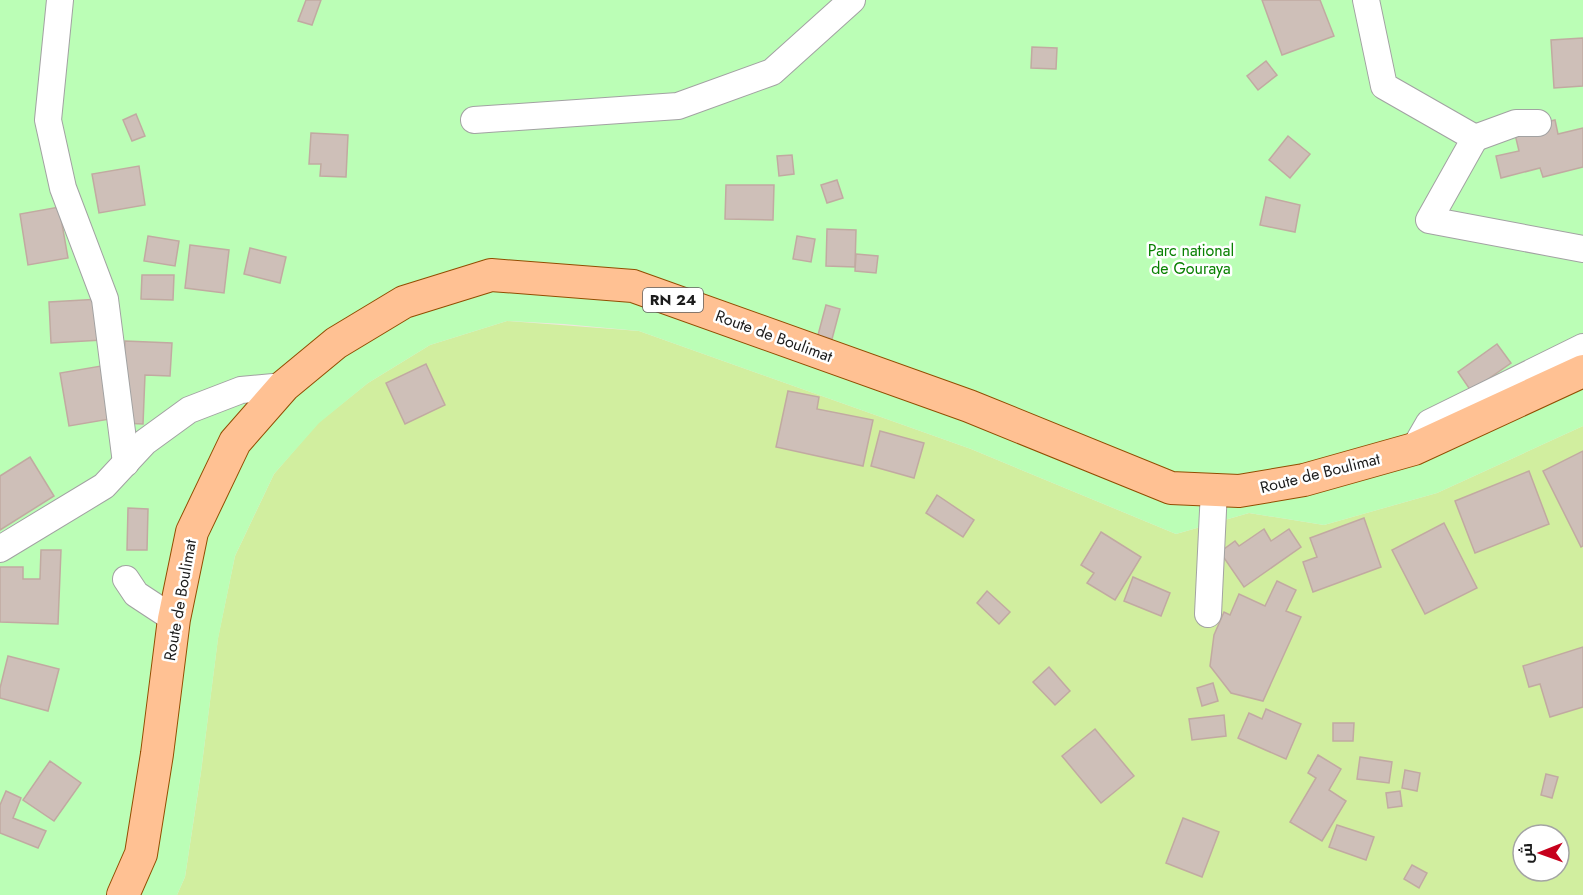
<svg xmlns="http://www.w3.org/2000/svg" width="1583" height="895" viewBox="0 0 1583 895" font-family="Jost,Cairo,sans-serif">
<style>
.grass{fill:#d1ee9f;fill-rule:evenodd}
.park{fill:#bbfeb6}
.building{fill:#cebfb8;stroke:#c1aaa1;stroke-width:1.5}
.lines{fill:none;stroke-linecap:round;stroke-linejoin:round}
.minor-casing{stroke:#a2a2a2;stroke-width:28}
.major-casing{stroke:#924d00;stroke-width:34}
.minor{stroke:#fff;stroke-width:26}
.major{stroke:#ffc193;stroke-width:32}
.labels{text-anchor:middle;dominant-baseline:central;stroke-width:5;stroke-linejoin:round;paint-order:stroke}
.shield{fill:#fff;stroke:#5f5f5f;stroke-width:1.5}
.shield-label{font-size:15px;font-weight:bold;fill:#1b1b1b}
.park-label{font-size:16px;fill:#098102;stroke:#fff}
.street-label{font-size:16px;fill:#1b1b1b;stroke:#fff}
</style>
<rect width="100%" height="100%" fill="#eee7df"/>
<path class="grass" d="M507,321L639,331L971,449L1176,534L1249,513L1324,525L1437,493L1583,426V895H177L185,877L201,772L218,638L235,556L274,474L318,423L368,383L430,345ZM1523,835H1559V871H1523Z"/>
<path class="park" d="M0,0H1583V426L1437,493L1324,525L1249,513L1176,534L971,449L639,331L564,324L507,321L430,345L368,383L319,423L274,474L235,556L218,639L201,772L185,877L177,895H0Z"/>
<g class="building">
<path d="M306,0H321L312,25L298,21Z"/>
<path d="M1262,0H1320L1334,36L1282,55Z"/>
<path d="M1583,38V86L1554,88L1551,40Z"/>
<path d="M1032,47L1057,48L1056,69L1031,68Z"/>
<path d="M1266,61L1277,75L1258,90L1247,76Z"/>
<path d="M136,114L145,136L132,141L123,120Z"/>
<path d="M1555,120L1558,134L1583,128V167L1543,177L1540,168L1501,178L1496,156L1519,151L1514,130Z"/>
<path d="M311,133L348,135L346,177L320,176L321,164H309Z"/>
<path d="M1288,136L1310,154L1290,178L1269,160Z"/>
<path d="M792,155L794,174L779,176L777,156Z"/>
<path d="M139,166L145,205L99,213L92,174Z"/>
<path d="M837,180L843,198L827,203L821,185Z"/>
<path d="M726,185H774L773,220L725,219Z"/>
<path d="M1266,197L1300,205L1295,232L1260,225Z"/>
<path d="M59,207L68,258L28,265L20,214Z"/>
<path d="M827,229L856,230L855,267L826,266Z"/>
<path d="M148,236L179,241L175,266L144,261Z"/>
<path d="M797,236L815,239L811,262L793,259Z"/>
<path d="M190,245L229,250L224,293L185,288Z"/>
<path d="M250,248L286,257L280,283L244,274Z"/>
<path d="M856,254L878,256L876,273L855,271Z"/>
<path d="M142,275H174L173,300L141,299Z"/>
<path d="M100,299L102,340L51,343L49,302Z"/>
<path d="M826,305L840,309L832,339L818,335Z"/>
<path d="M125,341L172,343L170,376L145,375L143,424L122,423Z"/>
<path d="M1497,344L1511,363L1471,391L1458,372Z"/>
<path d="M426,364L445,405L405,424L386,383Z"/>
<path d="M101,366L110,419L69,426L60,373Z"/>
<path d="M788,391L819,397L817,409L873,420L863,466L776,447Z"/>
<path d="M880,431L924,443L914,478L871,466Z"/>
<path d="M1583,451V546L1581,547L1543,471Z"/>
<path d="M30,457L54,496L0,530V476Z"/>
<path d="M1529,471L1549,524L1475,553L1455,501Z"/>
<path d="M937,495L974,520L963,537L926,513Z"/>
<path d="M128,508L148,509L147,550H127Z"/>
<path d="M1364,518L1381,567L1313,592L1303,562L1317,557L1310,538Z"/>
<path d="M1444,523L1477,588L1425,614L1392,550Z"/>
<path d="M1264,529L1271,541L1289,529L1301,547L1244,587L1220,552L1235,541L1239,546Z"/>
<path d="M1101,532L1141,557L1115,600L1087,583L1094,573L1081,565Z"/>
<path d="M41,550H61L58,624L0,622V567H23V579H40Z"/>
<path d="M1133,577L1170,593L1161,616L1124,601Z"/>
<path d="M1277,581L1296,590L1286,611L1301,617L1263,701L1231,693L1210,666L1214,635L1224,612L1230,615L1239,594L1265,606Z"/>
<path d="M987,591L1010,612L999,624L977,603Z"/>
<path d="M1583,647V707L1550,717L1540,684L1529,687L1523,666Z"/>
<path d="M8,656L59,669L48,711L0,698V688Z"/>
<path d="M1049,667L1070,691L1055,705L1033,682Z"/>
<path d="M1213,683L1218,701L1202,706L1197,688Z"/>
<path d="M1266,709L1301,724L1286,759L1238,738L1249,713L1262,719Z"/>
<path d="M1224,715L1226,736L1192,740L1189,719Z"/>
<path d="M1333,723H1354L1353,741H1333Z"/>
<path d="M1095,729L1134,776L1101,803L1062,756Z"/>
<path d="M1318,755L1341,769L1329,790L1346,801L1322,841L1290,822L1316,778L1308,773Z"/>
<path d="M1360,757L1392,762L1389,783L1357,779Z"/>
<path d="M50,761L81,783L54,821L23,800Z"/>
<path d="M1405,770L1420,773L1417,791L1402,788Z"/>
<path d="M1546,774L1558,777L1552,798L1541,795Z"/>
<path d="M6,791L21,798L13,818L46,831L38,848L0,833V805Z"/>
<path d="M1400,791L1402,806L1388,808L1386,793Z"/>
<path d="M1183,818L1219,832L1202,877L1166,863Z"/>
<path d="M1337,825L1374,837L1366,860L1329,847Z"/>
<path d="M1412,865L1427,873L1419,888L1404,879Z"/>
</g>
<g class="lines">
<defs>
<g id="minor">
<path d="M60,0L48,120L63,188L105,299L126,463"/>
<path d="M1366,0L1384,86L1475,138L1429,220L1583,249"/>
<path d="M474,120L678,106L772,72L852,0"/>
<path d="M1475,138L1516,123H1538"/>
<path d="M1414,449L1429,423L1583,347"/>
<path d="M0,549L104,486L145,442L189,410L241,390L284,386"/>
<path d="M126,579L136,594L174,619"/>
<path d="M1208,614L1214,490"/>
</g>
<path id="major" d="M123,895L141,854L157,754L174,619L192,532L235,442L284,386L336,343L404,302L491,275L633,286L969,406L1171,488L1239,491L1304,480L1414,449L1583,371"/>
</defs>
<use href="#minor" class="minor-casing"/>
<use href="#major" class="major-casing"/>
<use href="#minor" class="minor"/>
<use href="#major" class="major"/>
</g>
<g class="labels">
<rect class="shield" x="643" y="288" width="60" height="24" rx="4.5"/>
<g class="shield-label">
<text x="673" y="300">RN 24</text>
</g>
<g class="park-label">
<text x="1191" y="250">Parc national<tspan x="1191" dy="18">de Gouraya</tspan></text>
</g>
<g class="street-label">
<text transform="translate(774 336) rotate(20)">Route de Boulimat</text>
<text transform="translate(1320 473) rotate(-14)">Route de Boulimat</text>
<text transform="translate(180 600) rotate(-80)">Route de Boulimat</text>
</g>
</g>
<g transform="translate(1541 853) rotate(269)"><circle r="28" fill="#ffffff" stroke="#a4a4a4" stroke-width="1.5"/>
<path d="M0-4.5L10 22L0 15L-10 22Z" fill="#c6001c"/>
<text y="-9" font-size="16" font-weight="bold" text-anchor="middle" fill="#1b1b1b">ش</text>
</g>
</svg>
